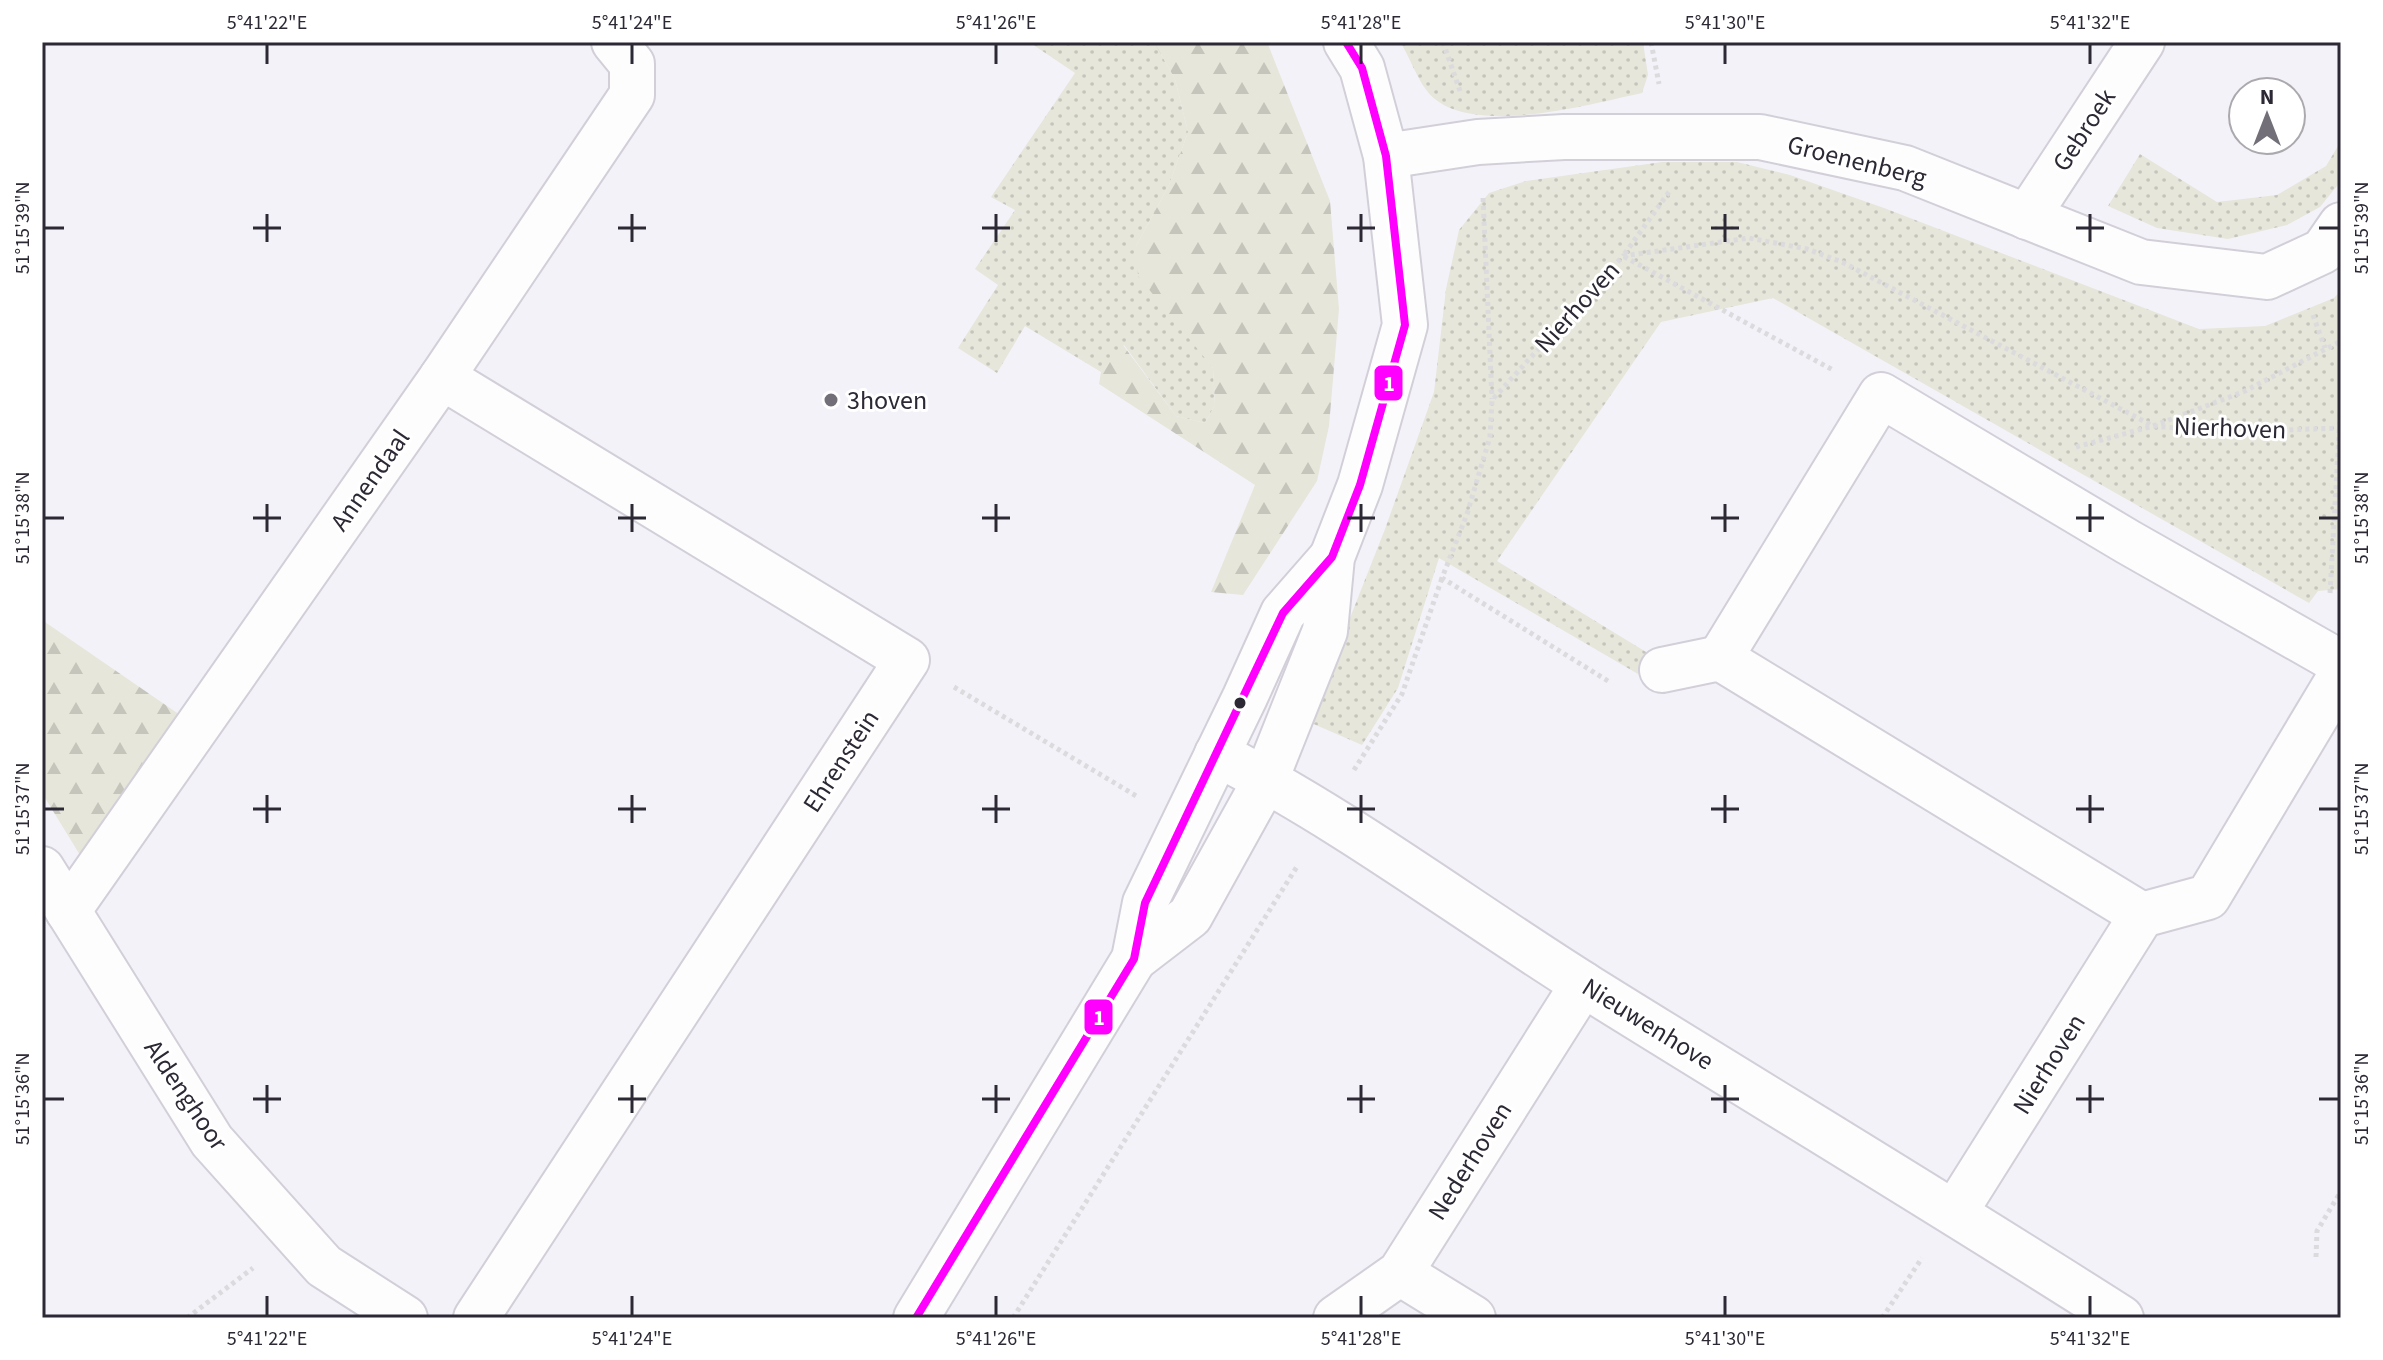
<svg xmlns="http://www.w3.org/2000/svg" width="2383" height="1360" viewBox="0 0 2383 1360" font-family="'Source Sans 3',sans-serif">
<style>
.grass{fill:url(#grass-dots)}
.forest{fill:url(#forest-firs)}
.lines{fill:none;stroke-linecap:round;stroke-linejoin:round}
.street-casing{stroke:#d3cfd9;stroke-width:48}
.secondary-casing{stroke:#d3cfd9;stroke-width:48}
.path{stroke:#dbdbdd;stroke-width:5;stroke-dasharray:4 4;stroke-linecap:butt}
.street{stroke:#fdfdfe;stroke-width:44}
.secondary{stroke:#fdfdfe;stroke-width:44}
.bus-1-casing{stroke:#fff;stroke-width:14}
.bus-1{stroke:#f0f;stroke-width:8}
.ticks{fill:none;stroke:#2c2834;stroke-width:3}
.poi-dot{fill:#726f79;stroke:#fff;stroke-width:3}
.bus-dot{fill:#2c2834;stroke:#fff;stroke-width:3}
.labels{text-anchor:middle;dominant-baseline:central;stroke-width:6;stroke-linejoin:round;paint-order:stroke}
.street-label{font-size:26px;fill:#2c2834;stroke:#fff}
.poi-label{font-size:26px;fill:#2c2834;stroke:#fff;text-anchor:start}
.line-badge{stroke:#fff;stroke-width:3}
.badge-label{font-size:22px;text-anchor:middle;font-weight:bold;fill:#fff}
.neatline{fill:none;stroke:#2c2834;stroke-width:3}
.ticks-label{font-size:20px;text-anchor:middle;fill:#2c2834}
</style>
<defs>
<pattern id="grass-dots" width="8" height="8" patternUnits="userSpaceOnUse" patternTransform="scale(2)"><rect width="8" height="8" fill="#e6e6da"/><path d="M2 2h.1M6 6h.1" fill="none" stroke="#c5c5bc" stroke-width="1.8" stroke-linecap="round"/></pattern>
<pattern id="forest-firs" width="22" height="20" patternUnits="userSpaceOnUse" patternTransform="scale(2)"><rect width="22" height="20" fill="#e6e6da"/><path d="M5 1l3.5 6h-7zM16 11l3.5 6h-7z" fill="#c5c5bc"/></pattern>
</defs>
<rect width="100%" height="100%" fill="#f4f2f9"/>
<g class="grass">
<path d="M1029,42H1154L1175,79L1188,132L1169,185L1136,246L1189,336L1213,368L1215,405L1205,423L1176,416L1124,345L1101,372L1025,326L997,373L958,348L998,285L975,269L1015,210L991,197L1075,73Z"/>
<path d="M1400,42H1643L1648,75L1642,93C1590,104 1465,140 1427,91C1416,77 1410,57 1400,42Z"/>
<path d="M2341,141V181L2320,207L2287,225L2228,239L2157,228L2108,206L2140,154L2217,202L2277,195L2326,166Z"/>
<path d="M1662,162H1737L1790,175L1884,208L2199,329L2265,326L2334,298L2341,290V589L2318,591L2309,603L1773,298L1661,322L1497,561L1651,655L1638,674L1439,558L1398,688L1362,745L1309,722L1385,529L1434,392L1446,289L1459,230L1489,193L1526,181Z"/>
</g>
<g class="forest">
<path d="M1154,42H1267L1330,201L1339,309L1329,426L1317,481L1243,595L1211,592L1255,485L1099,384L1101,372L1123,345L1176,416L1205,423L1215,405L1213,368L1138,276L1136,246L1169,185L1188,132L1175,79Z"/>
<path d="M42,620L199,728L91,873L42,793Z"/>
</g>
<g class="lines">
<defs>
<g id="street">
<path d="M1386,156L1478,142L1564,137H1760L1905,168L2141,262L2267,277L2323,251L2341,225"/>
<path d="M2027,217L2142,42"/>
<path d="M442,377L907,660L476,1318"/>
<path d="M1720,658L1881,395L2128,542L2341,663"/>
<path d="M1662,670L1720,658L2142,915"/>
<path d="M1217,754C1346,820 1462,908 1586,986C1764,1097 1944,1205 2121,1318"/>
<path d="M42,869L212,1141L324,1266L405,1318"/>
<path d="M68,911L442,377L632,95V64L614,42"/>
<path d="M1955,1212L2142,915L2208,897L2341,675"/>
<path d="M1400,1273L1473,1318"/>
<path d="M1336,1318L1400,1273L1583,984"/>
</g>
<g id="secondary">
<path d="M1134,959L1190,916L1266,779L1325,631L1332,557L1360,485L1405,325L1386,156L1362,68L1346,42"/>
<path d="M916,1318L1134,959L1145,903L1245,697L1283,613L1332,557"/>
</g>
</defs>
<use href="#street" class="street-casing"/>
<use href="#secondary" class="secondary-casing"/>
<g class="path">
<path d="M1443,42L1460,91"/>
<path d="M1651,42L1659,84"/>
<path d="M1669,192L1623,256L1833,370"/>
<path d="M1483,198L1492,399"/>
<path d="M2313,315L2325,348"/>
<path d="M2076,447L2153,426L2243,392L2341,341"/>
<path d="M2330,593L2341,400"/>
<path d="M1608,681L1442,578L1467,514L1490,437L1492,400L1623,256L1749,238L1807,249L1842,262L2153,426L2225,432L2341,428"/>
<path d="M954,687L1138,797"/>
<path d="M1354,770L1402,694L1442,578"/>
<path d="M2316,1257L2317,1231L2341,1191"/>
<path d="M187,1318L253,1268"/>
<path d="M1013,1318L1298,865"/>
<path d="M1882,1318L1922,1258"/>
</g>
<use href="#street" class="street"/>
<use href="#secondary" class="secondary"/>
<defs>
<path id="bus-1" d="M916,1318L1134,959L1145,903L1283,613L1332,557L1360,485L1405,325L1386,156L1362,68L1346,42"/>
</defs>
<use href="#bus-1" class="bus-1-casing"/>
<use href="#bus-1" class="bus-1"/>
</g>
<path class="ticks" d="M267,44V64M632,44V64M996,44V64M1361,44V64M1725,44V64M2090,44V64M267,214V242M632,214V242M996,214V242M1361,214V242M1725,214V242M2090,214V242M44,228H64M253,228H281M618,228H646M982,228H1010M1347,228H1375M1711,228H1739M2076,228H2104M2319,228H2339M267,504V532M632,504V532M996,504V532M1361,504V532M1725,504V532M2090,504V532M44,518H64M253,518H281M618,518H646M982,518H1010M1347,518H1375M1711,518H1739M2076,518H2104M2319,518H2339M267,795V823M632,795V823M996,795V823M1361,795V823M1725,795V823M2090,795V823M44,809H64M253,809H281M618,809H646M982,809H1010M1347,809H1375M1711,809H1739M2076,809H2104M2319,809H2339M267,1085V1113M632,1085V1113M996,1085V1113M1361,1085V1113M1725,1085V1113M2090,1085V1113M44,1099H64M253,1099H281M618,1099H646M982,1099H1010M1347,1099H1375M1711,1099H1739M2076,1099H2104M2319,1099H2339M267,1296V1316M632,1296V1316M996,1296V1316M1361,1296V1316M1725,1296V1316M2090,1296V1316"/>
<circle class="poi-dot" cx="831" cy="400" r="8"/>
<circle class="bus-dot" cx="1240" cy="703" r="7"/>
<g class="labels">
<g class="street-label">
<text transform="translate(2084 130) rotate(-57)">Gebroek</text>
<text transform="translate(1857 161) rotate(14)">Groenenberg</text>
<text transform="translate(1577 307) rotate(-48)">Nierhoven</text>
<text transform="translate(2230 428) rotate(2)">Nierhoven</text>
<text transform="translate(370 480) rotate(-55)">Annendaal</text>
<text transform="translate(841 761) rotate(-57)">Ehrenstein</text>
<text transform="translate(1648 1024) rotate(32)">Nieuwenhove</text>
<text transform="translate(2049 1064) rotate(-58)">Nierhoven</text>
<text transform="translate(186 1095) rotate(56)">Aldenghoor</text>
<text transform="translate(1470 1161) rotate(-58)">Nederhoven</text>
</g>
<g class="poi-label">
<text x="847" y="400">3hoven</text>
</g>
</g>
<g class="line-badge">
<rect x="1373" y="364" width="31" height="38" rx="8" fill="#f0f"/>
<rect x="1083" y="998" width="31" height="38" rx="8" fill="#f0f"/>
</g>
<g class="badge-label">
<text x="1389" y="391">1</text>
<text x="1099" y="1025">1</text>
</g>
<rect width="2383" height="1360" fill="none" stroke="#ffffff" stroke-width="88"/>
<g transform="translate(2267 116)"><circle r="38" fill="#ffffff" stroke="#aba9ae" stroke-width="2"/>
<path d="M0-6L14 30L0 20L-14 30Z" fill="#726f79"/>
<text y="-12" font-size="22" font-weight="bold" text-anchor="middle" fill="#2c2834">N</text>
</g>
<rect x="44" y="44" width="2295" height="1272" class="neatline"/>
<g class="ticks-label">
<text x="267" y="29">5°41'22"E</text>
<text x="632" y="29">5°41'24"E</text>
<text x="996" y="29">5°41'26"E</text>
<text x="1361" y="29">5°41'28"E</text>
<text x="1725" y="29">5°41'30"E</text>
<text x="2090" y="29">5°41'32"E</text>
<text transform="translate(22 228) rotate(-90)" y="7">51°15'39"N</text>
<text transform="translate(2361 228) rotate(-90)" y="7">51°15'39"N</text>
<text transform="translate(22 518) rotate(-90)" y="7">51°15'38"N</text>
<text transform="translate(2361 518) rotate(-90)" y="7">51°15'38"N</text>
<text transform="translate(22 809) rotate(-90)" y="7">51°15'37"N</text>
<text transform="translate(2361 809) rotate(-90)" y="7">51°15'37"N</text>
<text transform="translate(22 1099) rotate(-90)" y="7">51°15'36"N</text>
<text transform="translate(2361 1099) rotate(-90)" y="7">51°15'36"N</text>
<text x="267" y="1345">5°41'22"E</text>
<text x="632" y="1345">5°41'24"E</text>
<text x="996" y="1345">5°41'26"E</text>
<text x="1361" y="1345">5°41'28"E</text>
<text x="1725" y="1345">5°41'30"E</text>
<text x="2090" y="1345">5°41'32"E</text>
</g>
</svg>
